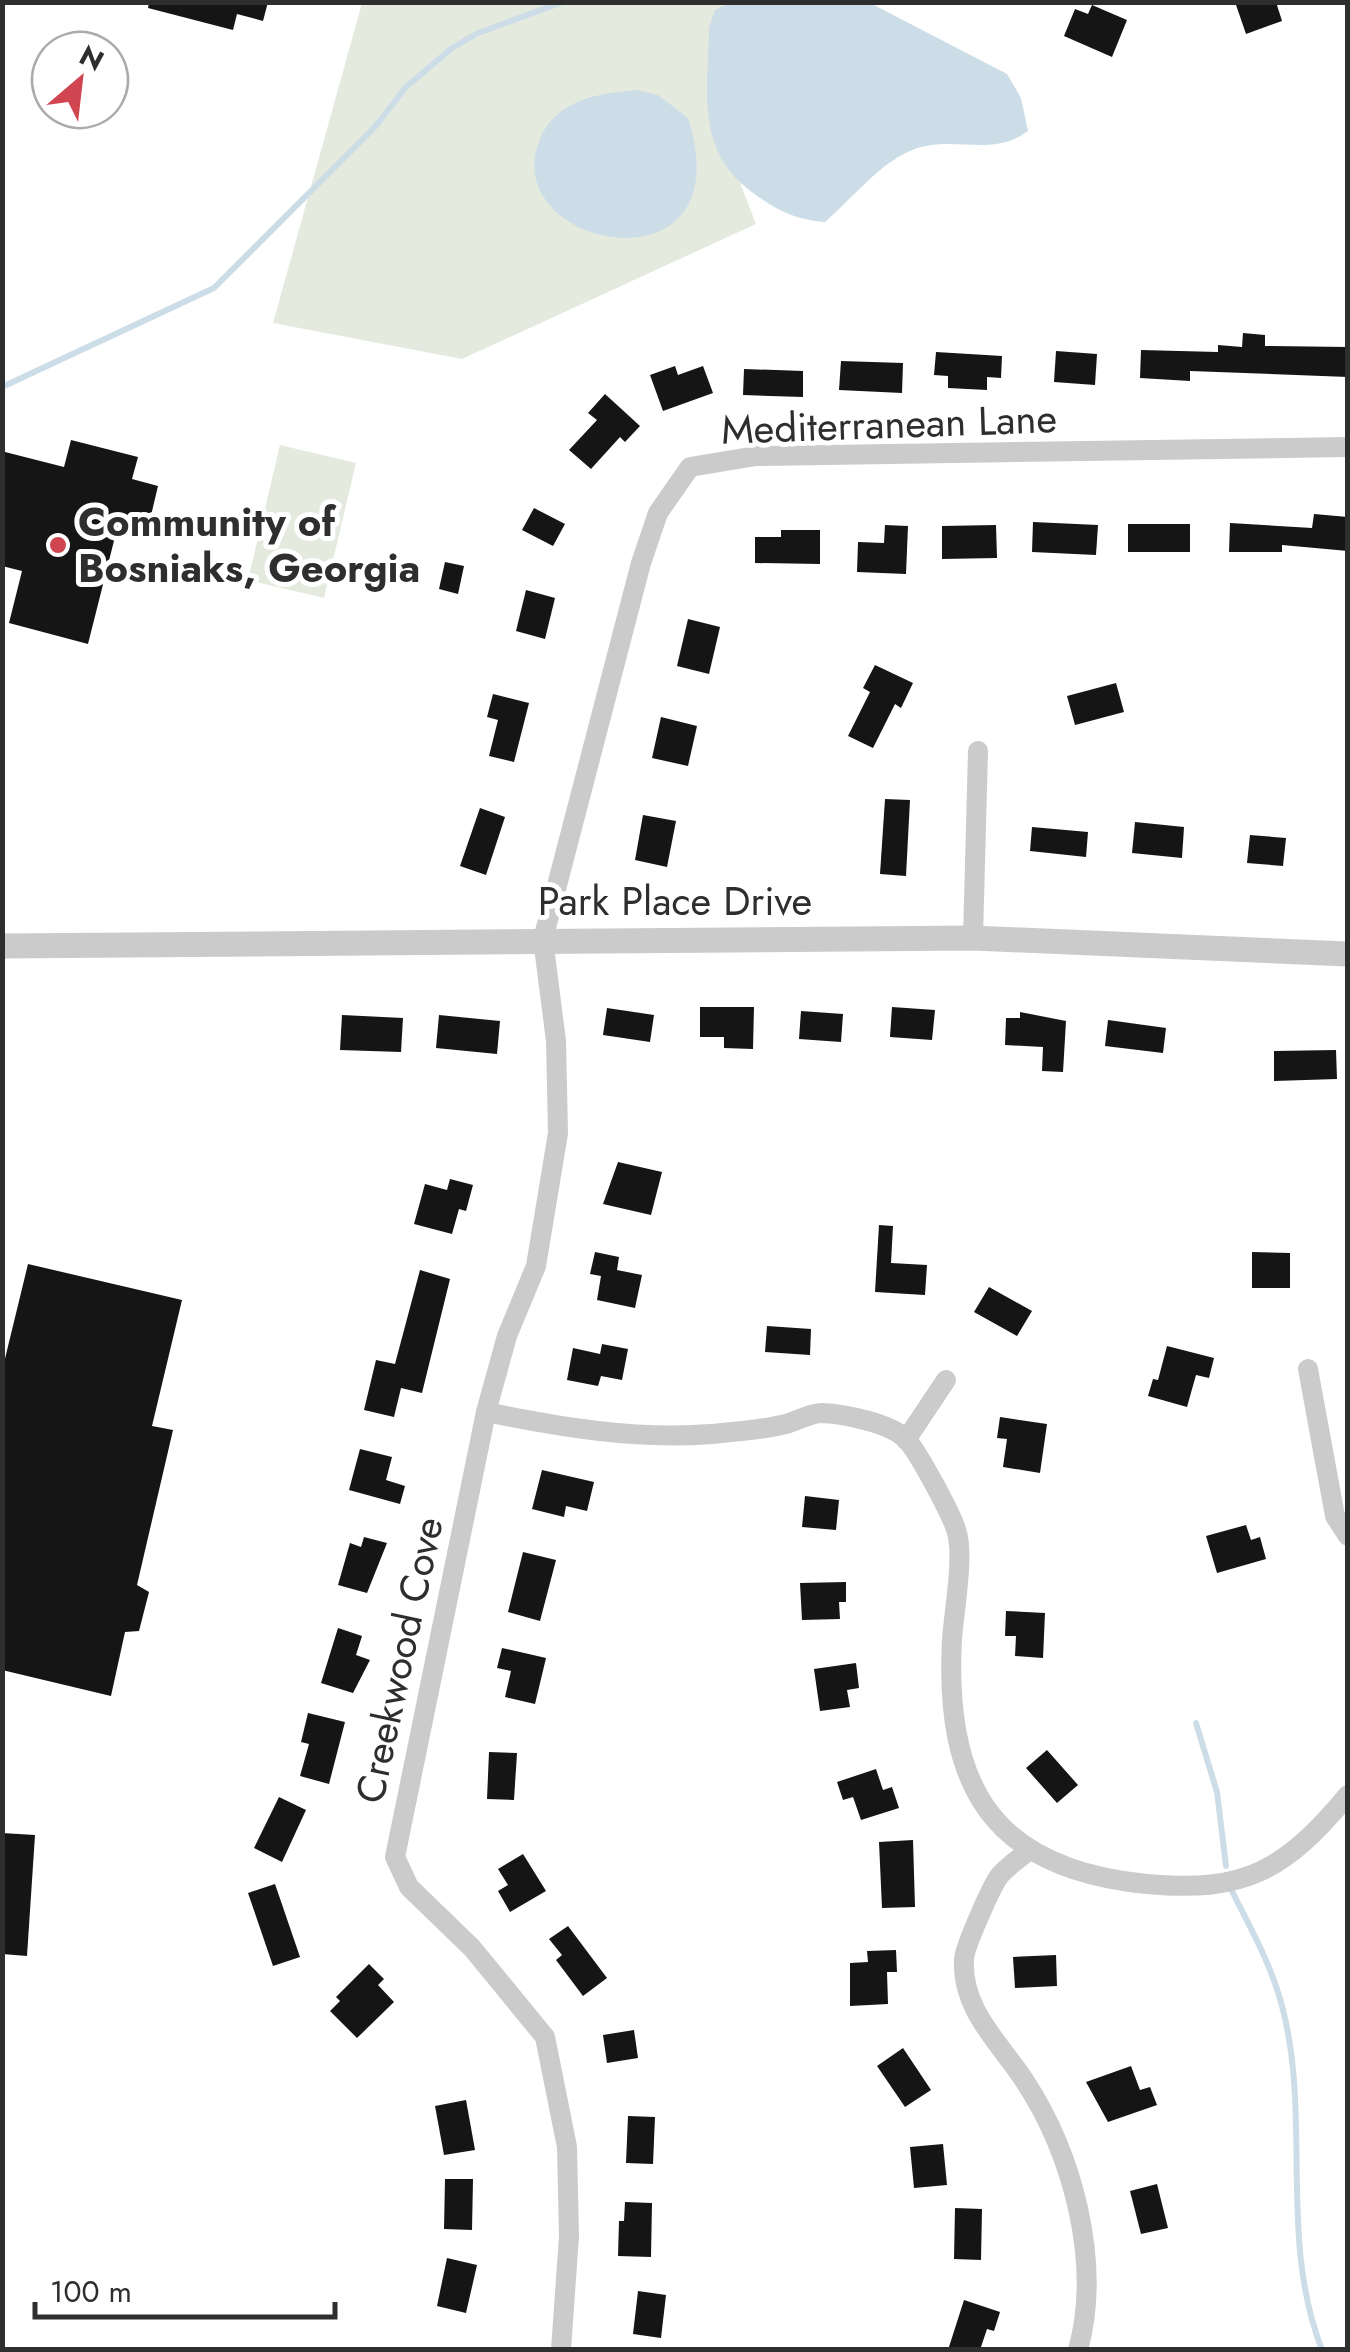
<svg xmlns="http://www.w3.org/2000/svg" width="1350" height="2352" viewBox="0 0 1350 2352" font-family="Jost,sans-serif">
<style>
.green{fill:#e4eade}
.water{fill:#ccdde7}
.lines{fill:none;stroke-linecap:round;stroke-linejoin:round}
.stream{stroke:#ccdde7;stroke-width:6}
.building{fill:#151515}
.minor{stroke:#cbcbcb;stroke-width:20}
.tertiary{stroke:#cbcbcb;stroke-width:25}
.poi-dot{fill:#d04550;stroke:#fff;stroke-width:4}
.labels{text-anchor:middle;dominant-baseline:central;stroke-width:10;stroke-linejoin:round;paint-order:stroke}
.street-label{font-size:40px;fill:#2e2e2e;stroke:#fff}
.poi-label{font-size:40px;font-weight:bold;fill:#2e2e2e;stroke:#fff;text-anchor:start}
</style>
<rect width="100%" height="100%" fill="#fff"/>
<g class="green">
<path d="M362,3H725L720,13L713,112L756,224L462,359L273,323Z"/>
<path d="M280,445L356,463L324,598L248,580Z"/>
</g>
<g class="water">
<path d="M730,3L872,4L1007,74L1021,98L1028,131C991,158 955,135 915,149C881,161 852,199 825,222C795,220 777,210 753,193C695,151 708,93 709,28L715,10Z"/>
<path d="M638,90L658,95L688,118C745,296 502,251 538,144C552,101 596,93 638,90Z"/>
</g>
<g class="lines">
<g class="stream">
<path d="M2,387L214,288L374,128L406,87L452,48L478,33L563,2"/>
<path d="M1196,1723L1217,1792L1226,1866"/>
<path d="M1229,1885C1248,1924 1271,1963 1282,2006C1312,2119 1278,2237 1322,2350"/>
</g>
</g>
<g class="building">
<path d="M149,2H268L263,21L237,14L233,30L148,8Z"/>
<path d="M1235,2H1276L1282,21L1246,34Z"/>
<path d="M1092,5L1127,20L1112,57L1064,36L1075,9L1088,14Z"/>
<path d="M1243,333L1265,335V346L1348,347V377L1190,371V381L1140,378L1141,350L1218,352V345L1242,347Z"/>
<path d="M1056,351L1097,354L1095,385L1054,382Z"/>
<path d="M936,352L1002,356L1001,378L987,377V390L948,388V376L934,375Z"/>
<path d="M841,361L903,363L902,393L839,390Z"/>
<path d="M675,366L678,375L703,366L713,393L663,411L650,375Z"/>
<path d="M744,369L803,371V397L743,395Z"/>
<path d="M605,394L640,426L625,442L620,437L591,469L569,450L597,420L588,413Z"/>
<path d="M71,440L138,457L132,479L158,486L149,524L120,517L88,644L9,623L22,571L2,566L5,452L64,467Z"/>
<path d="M534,508L565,524L553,546L522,530Z"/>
<path d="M1314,514L1348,517V551L1282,545V552H1229L1230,523L1312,528Z"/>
<path d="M1033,522L1098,525L1096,555L1032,552Z"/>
<rect x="1128" y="524" width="62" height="28"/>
<path d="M885,525L908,526L906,574L857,572L858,542L884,543Z"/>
<path d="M996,525L997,558L942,559V526Z"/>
<path d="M781,530H820V564L755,563V537H781Z"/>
<path d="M445,562L464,566L458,594L439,589Z"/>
<path d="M526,590L555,598L545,639L516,631Z"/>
<path d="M688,619L720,627L709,674L677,666Z"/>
<path d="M875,665L913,683L901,708L895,704L873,748L848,736L870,692L863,688Z"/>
<path d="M1116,683L1124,712L1075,725L1067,696Z"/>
<path d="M493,694L529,703L514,762L489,756L498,720L487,717Z"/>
<path d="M661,717L697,726L688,766L652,758Z"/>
<path d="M885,799L910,800L906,876L880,874Z"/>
<path d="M480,808L505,817L486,875L460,866Z"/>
<path d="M643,815L676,821L667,867L635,860Z"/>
<path d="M1135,822L1184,827L1182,858L1132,853Z"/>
<path d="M1032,827L1088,832L1086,857L1030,851Z"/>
<path d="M1250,835L1286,838L1283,866L1247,863Z"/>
<path d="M700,1007H754L753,1049L724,1048V1037H700Z"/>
<path d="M892,1007L935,1010L932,1040L890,1037Z"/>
<path d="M607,1008L654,1015L650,1042L603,1035Z"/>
<path d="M801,1011L843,1014L841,1042L799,1039Z"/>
<path d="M1020,1012L1066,1021L1063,1072L1042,1071L1043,1047L1005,1045L1006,1018H1020Z"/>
<path d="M342,1015L403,1018L401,1052L340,1050Z"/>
<path d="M439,1015L500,1021L497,1054L436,1048Z"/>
<path d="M1108,1020L1166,1028L1163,1053L1105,1046Z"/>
<path d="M1336,1050L1337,1079L1274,1081V1051Z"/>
<path d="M618,1162L662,1172L651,1215L603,1204Z"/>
<path d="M450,1179L473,1185L466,1211L459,1209L452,1234L414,1224L425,1184L447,1190Z"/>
<path d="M879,1225L893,1226L891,1263L927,1265L925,1295L875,1292Z"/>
<path d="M595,1252L619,1257L617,1270L642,1275L635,1308L597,1300L601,1276L590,1274Z"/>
<path d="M1252,1252L1290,1253V1288H1252Z"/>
<path d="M28,1264L182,1300L152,1426L173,1430L137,1585L149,1592L139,1631L125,1632L111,1696L2,1670V1371Z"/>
<path d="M420,1270L450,1279L422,1393L401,1388L394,1417L364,1410L376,1360L395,1364Z"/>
<path d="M989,1287L1032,1311L1017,1336L974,1312Z"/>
<path d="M767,1326L811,1329L810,1355L765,1352Z"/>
<path d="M602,1344L628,1349L622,1380L601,1376L598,1386L567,1380L573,1348L600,1354Z"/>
<path d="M1167,1346L1214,1358L1209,1378L1196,1375L1187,1407L1148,1396L1153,1379L1158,1380Z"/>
<path d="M1000,1417L1047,1424L1040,1473L1003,1467L1007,1439L997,1438Z"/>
<path d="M360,1449L392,1457L386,1480L405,1486L400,1504L349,1490Z"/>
<path d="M542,1470L594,1482L587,1511L566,1506L564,1517L532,1509Z"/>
<path d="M805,1496L839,1500L836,1530L802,1527Z"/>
<path d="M1246,1525L1251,1540L1260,1537L1266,1559L1217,1573L1206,1536Z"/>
<path d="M364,1537L387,1543L367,1593L338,1585L350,1543L361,1547Z"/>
<path d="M523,1552L556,1560L540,1621L508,1612Z"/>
<path d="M846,1582V1602H839L840,1619L802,1620L800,1583Z"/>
<path d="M1006,1611L1045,1613L1043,1658L1015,1656L1016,1636H1005Z"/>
<path d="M338,1628L362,1636L356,1655L370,1660L353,1693L321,1683Z"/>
<path d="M502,1648L546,1658L535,1704L505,1697L511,1671L497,1668Z"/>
<path d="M856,1663L859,1688L847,1690L850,1707L820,1711L814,1669Z"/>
<path d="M308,1713L345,1722L329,1784L300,1776L309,1744L301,1742Z"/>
<path d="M1047,1750L1078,1785L1057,1803L1026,1768Z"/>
<path d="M489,1752L517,1753L514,1800L487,1799Z"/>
<path d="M876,1769L883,1790L892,1787L899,1808L861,1820L853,1797L843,1800L837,1782Z"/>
<path d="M279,1797L306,1810L282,1862L254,1848Z"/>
<path d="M2,1833L35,1835L27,1956L2,1954Z"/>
<path d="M913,1840L915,1907L882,1908L879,1842Z"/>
<path d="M523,1854L546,1891L510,1912L498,1891L508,1885L498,1869Z"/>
<path d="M275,1884L300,1957L273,1966L248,1893Z"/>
<path d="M568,1926L607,1978L583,1996L556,1960L562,1955L549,1939Z"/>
<path d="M896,1950L897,1972H887L888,2004L850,2006V1963L868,1962L867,1951Z"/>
<path d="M1056,1955L1057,1986L1015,1988L1013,1957Z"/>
<path d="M369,1964L384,1979L378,1985L394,2002L357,2038L330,2011L340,2001L336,1997Z"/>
<path d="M634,2030L638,2058L607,2063L603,2035Z"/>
<path d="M903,2048L931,2090L905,2107L877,2066Z"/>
<path d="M1131,2066L1140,2090L1150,2087L1157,2105L1108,2122L1086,2082Z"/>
<path d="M466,2100L475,2150L444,2155L435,2106Z"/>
<path d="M628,2116L655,2117L653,2164L626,2163Z"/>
<path d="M943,2144L947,2185L914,2188L910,2147Z"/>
<path d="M445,2179H473L472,2230L444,2229Z"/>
<path d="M1157,2184L1168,2228L1141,2234L1130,2191Z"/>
<path d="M625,2202L652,2203L651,2257L618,2256L619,2221H624Z"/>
<path d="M955,2208L982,2209L981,2260L954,2259Z"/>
<path d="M447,2258L477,2265L466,2313L437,2306Z"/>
<path d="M638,2291L666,2295L661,2338L633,2334Z"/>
<path d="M964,2300L1000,2312L994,2331L987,2329L980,2350H948Z"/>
</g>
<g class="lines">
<g class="minor">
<path d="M973,938L978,751"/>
<path d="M1308,1369L1335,1516L1348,1536"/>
<path d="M486,1412C560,1427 635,1440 711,1434C735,1432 762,1430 786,1424C797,1421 810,1413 822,1413C844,1414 891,1423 907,1440C919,1454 953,1516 957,1533C964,1558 954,1611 952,1639C944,1786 992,1869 1147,1884C1246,1893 1285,1870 1348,1795"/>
<path d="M906,1440L946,1380"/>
<path d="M1029,1850C1020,1858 1008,1866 1000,1875C992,1885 965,1946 964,1959C961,2009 999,2042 1024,2080C1073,2154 1102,2263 1078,2350"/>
<path d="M561,2350L569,2236L567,2147L545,2037L472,1948L409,1887L395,1857L486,1412L507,1336L536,1266L558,1133L556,1041L543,939L641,563L658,513L690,467L756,456L1348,447"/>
</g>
<path class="tertiary" d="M2,946L973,938L1348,954"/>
</g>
<circle class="poi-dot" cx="58" cy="545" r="10"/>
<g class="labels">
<g class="street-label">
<text transform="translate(889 424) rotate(-2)">Mediterranean Lane</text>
<text x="675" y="901">Park Place Drive</text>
<text transform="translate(399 1660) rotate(-78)">Creekwood Cove</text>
</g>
<g class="poi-label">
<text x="78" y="522">Community of<tspan x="78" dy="46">Bosniaks, Georgia</tspan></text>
</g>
</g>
<rect width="1350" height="2352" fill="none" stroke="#2e2e2e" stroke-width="10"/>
<g transform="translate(80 80) rotate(28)"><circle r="48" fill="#ffffff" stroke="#ababab" stroke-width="2.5"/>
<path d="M0-8L18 38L0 25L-18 38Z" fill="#d04550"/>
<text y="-15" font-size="28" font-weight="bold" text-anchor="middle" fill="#2e2e2e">N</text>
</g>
<path d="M35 2302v15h300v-15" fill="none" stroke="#2e2e2e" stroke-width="5"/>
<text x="50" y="2302" font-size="30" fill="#2e2e2e" stroke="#ffffff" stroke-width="8" paint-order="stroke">100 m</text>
</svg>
